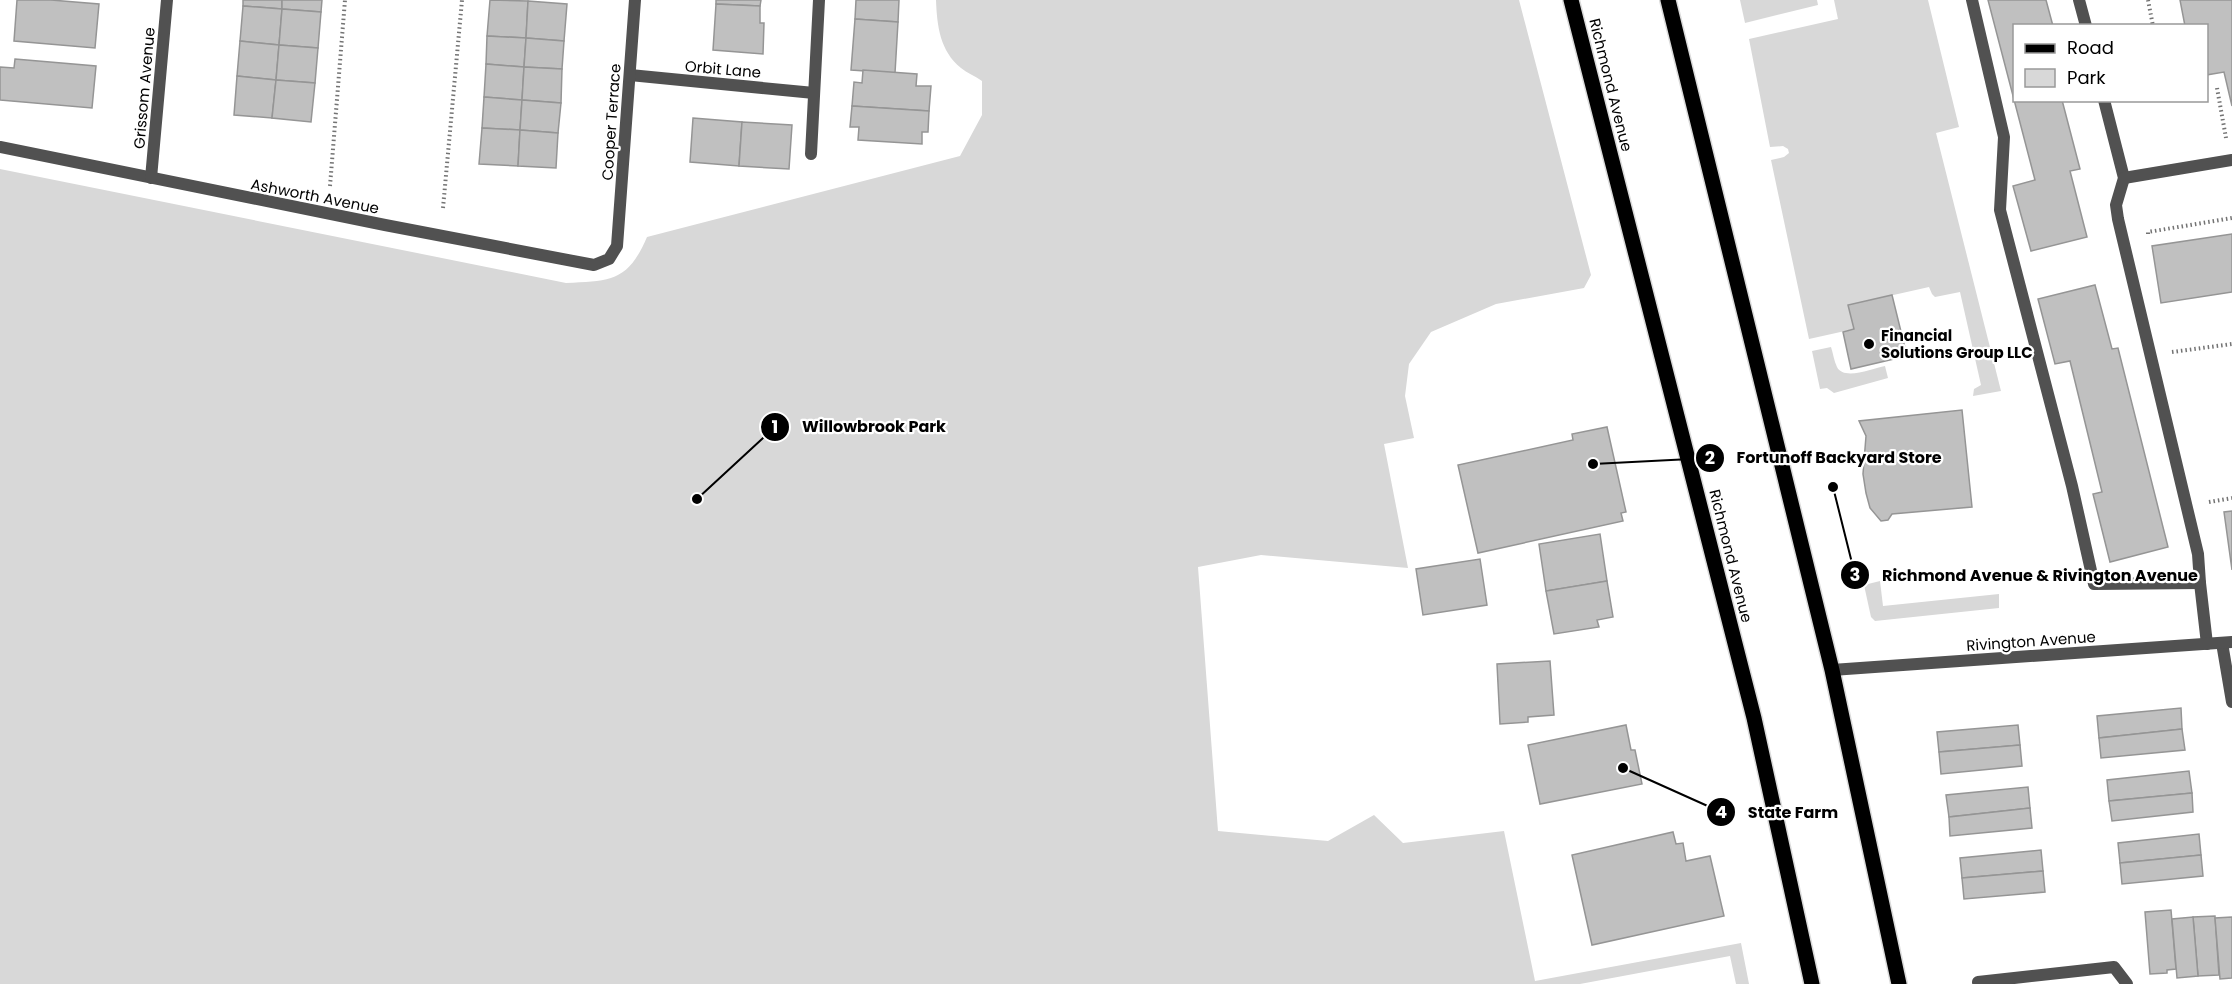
<svg xmlns="http://www.w3.org/2000/svg" width="2232" height="984" viewBox="0 0 2232 984" font-family="Poppins,sans-serif">
<style>
.green{fill:#d8d8d8}
.building{fill:#c0c0c0;stroke:#959595;stroke-width:1.5}
.lines{fill:none;stroke-linecap:round;stroke-linejoin:round}
.primary-casing{stroke:#dbdbdb;stroke-width:18}
.path{stroke:#737373;stroke-width:4;stroke-dasharray:1.5 3;stroke-linecap:butt}
.service{stroke:#515151;stroke-width:12}
.minor{stroke:#515151;stroke-width:12}
.primary{stroke:#000;stroke-width:15}
.poi-dot{fill:#000;stroke:#fff;stroke-width:2}
.labels{text-anchor:middle;dominant-baseline:central;stroke-width:4.5;stroke-linejoin:round;paint-order:stroke}
.street-label{font-size:15px;fill:#000;stroke:#fff}
.poi-label{font-size:15px;font-weight:bold;fill:#000;stroke:#fff;text-anchor:start}
.leader{fill:none;stroke:#000;stroke-width:2}
.callout-dot{fill:#000;stroke:#fff;stroke-width:2}
.mark-label{font-size:18px;text-anchor:middle;font-weight:bold;fill:#fff}
.callout-label{font-size:16px;text-anchor:middle;font-weight:bold;fill:#000;stroke:#fff;stroke-width:4.5;stroke-linejoin:round;paint-order:stroke}
</style>
<rect width="100%" height="100%" fill="#fff"/>
<g class="green">
<path d="M936,0H1519L1591,275L1584,288L1496,304L1431,332L1409,364L1405,396L1414,438L1384,444L1408,568L1261,555L1198,567L1218,831L1328,841L1374,815L1403,843L1504,831L1535,981L1741,943L1749,984H1736L1730,956L1580,984H0V169L566,283C612,281 628,281 647,237L960,156L982,115V81C975,76 967,73 961,68C940,51 937,26 936,0Z"/>
<path d="M1740,0H1817L1818,5L1745,23Z"/>
<path d="M1834,0H1928L1959,127L1936,133L2001,391L1973,396L1974,389L1981,385L1960,292L1935,297L1932,294L1929,287L1849,305L1854,329L1809,339L1771,160L1784,157L1789,153L1788,149L1783,146L1770,147L1749,39L1838,19Z"/>
<path d="M1831,347C1833,353 1834,361 1837,367C1844,381 1873,368 1885,366L1888,378L1834,393L1827,388L1820,389L1812,351Z"/>
<path d="M1880,581L1883,606L1999,594V608L1875,621L1871,617L1864,585Z"/>
</g>
<g class="building">
<path d="M17,0H51L99,4L95,48L14,41Z"/>
<path d="M243,0H282V9L243,6Z"/>
<path d="M282,0H322L321,12L282,9Z"/>
<path d="M490,0L528,1L526,38L487,36Z"/>
<path d="M716,0H761L760,6L716,4Z"/>
<path d="M856,0H899L898,22L855,19Z"/>
<path d="M1988,0H2046L2053,26H2014V100H2062L2080,169L2070,171L2087,237L2031,251L2013,186L2035,180Z"/>
<path d="M2180,0H2232V106L2224,72L2206,75V26H2185Z"/>
<path d="M528,1L567,4L564,41L526,38Z"/>
<path d="M716,4L760,6V23H764L763,54L713,50Z"/>
<path d="M243,6L282,9L279,45L240,41Z"/>
<path d="M282,9L321,12L318,48L279,45Z"/>
<path d="M855,19L898,22L895,73L851,70Z"/>
<path d="M487,36L526,38L524,67L486,64Z"/>
<path d="M526,38L564,41L562,69L524,67Z"/>
<path d="M240,41L279,45L276,80L237,76Z"/>
<path d="M279,45L318,48L315,83L276,80Z"/>
<path d="M15,59L96,66L92,108L0,100V67L14,68Z"/>
<path d="M486,64L524,67L522,100L484,97Z"/>
<path d="M524,67L562,69L561,103L522,100Z"/>
<path d="M863,70L917,74L916,86H931L929,111L852,106L854,82L862,83Z"/>
<path d="M237,76L276,80L272,118L234,115Z"/>
<path d="M276,80L315,83L311,122L272,118Z"/>
<path d="M484,97L522,100L520,130L482,128Z"/>
<path d="M522,100L561,103L558,133L520,130Z"/>
<path d="M852,106L929,111L928,132H922V144L858,140L859,127H850Z"/>
<path d="M693,118L742,122L739,166L690,162Z"/>
<path d="M742,122L792,125L789,169L739,166Z"/>
<path d="M482,128L520,130L518,166L479,164Z"/>
<path d="M520,130L558,133L556,168L518,166Z"/>
<path d="M2232,234V292L2161,303L2152,246Z"/>
<path d="M2095,285L2112,349L2118,348L2168,547L2110,562L2093,494L2102,492L2070,361L2055,364L2038,299Z"/>
<path d="M1892,295L1907,356L1851,369L1843,332L1854,329L1848,305Z"/>
<path d="M1962,410L1972,507L1892,514L1888,520L1881,521L1870,508L1866,493L1863,474L1866,436L1859,421Z"/>
<path d="M1607,427L1626,512L1621,513L1623,521L1478,553L1458,465L1573,440L1572,434Z"/>
<path d="M2232,511V570L2224,512Z"/>
<path d="M1600,534L1607,581L1546,591L1539,544Z"/>
<path d="M1480,559L1487,605L1423,615L1416,569Z"/>
<path d="M1607,581L1613,617L1597,620L1599,627L1554,634L1546,591Z"/>
<path d="M1550,661L1554,715L1528,717V722L1500,724L1497,664Z"/>
<path d="M2181,708L2182,729L2099,738L2097,716Z"/>
<path d="M1626,725L1631,750H1635L1642,784L1540,804L1528,745Z"/>
<path d="M2018,725L2020,745L1939,752L1937,732Z"/>
<path d="M2182,729L2185,750L2101,758L2099,738Z"/>
<path d="M2020,745L2022,766L1941,774L1939,752Z"/>
<path d="M2189,771L2192,793L2109,801L2107,780Z"/>
<path d="M2028,787L2030,808L1949,817L1946,795Z"/>
<path d="M2192,793L2193,812L2112,821L2109,801Z"/>
<path d="M2030,808L2032,828L1950,836L1949,817Z"/>
<path d="M1673,832L1676,844L1683,843L1686,861L1710,856L1724,916L1592,945L1572,855Z"/>
<path d="M2199,834L2201,855L2120,863L2118,843Z"/>
<path d="M2041,850L2043,871L1962,878L1960,858Z"/>
<path d="M2201,855L2203,876L2122,884L2120,863Z"/>
<path d="M2043,871L2045,892L1964,899L1962,878Z"/>
<path d="M2171,910L2176,969L2167,970V973L2150,974L2145,912Z"/>
<path d="M2215,916L2219,975L2198,976L2193,917Z"/>
<path d="M2193,917L2198,976L2177,978L2172,919Z"/>
<path d="M2232,917V978L2220,979L2215,918Z"/>
</g>
<g class="lines">
<defs>
<g id="primary">
<path d="M1571,0L1754,718L1812,984"/>
<path d="M1668,0L1832,670L1899,984"/>
</g>
</defs>
<use href="#primary" class="primary-casing"/>
<g class="path">
<path d="M2148,0L2153,26"/>
<path d="M2217,88L2226,138"/>
<path d="M330,186L345,0"/>
<path d="M443,208L462,0"/>
<path d="M2148,234V232L2232,218"/>
<path d="M2172,352L2232,344"/>
<path d="M2209,502L2232,498"/>
</g>
<g class="service">
<path d="M1972,0L2004,137L2000,210L2072,486L2094,584L2200,583"/>
<path d="M2079,0L2086,26"/>
<path d="M2104,100L2124,178L2116,205L2118,219L2198,554L2200,583L2207,644"/>
<path d="M2124,178L2232,160"/>
<path d="M1978,982L2114,967L2127,984"/>
</g>
<g class="minor">
<path d="M630,75L814,93"/>
<path d="M0,147L385,225L594,265L609,259L617,246L635,0"/>
<path d="M811,154L819,0"/>
<path d="M151,178L167,0"/>
<path d="M2222,643L2232,702"/>
<path d="M1832,670L2232,642"/>
</g>
<use href="#primary" class="primary"/>
</g>
<circle class="poi-dot" cx="1869" cy="344" r="6"/>
<g class="labels">
<g class="street-label">
<text transform="translate(723 69) rotate(5)">Orbit Lane</text>
<text transform="translate(1611 85) rotate(76)">Richmond Avenue</text>
<text transform="translate(144 88) rotate(-85)">Grissom Avenue</text>
<text transform="translate(611 122) rotate(-86)">Cooper Terrace</text>
<text transform="translate(315 196) rotate(11)">Ashworth Avenue</text>
<text transform="translate(1731 556) rotate(76)">Richmond Avenue</text>
<text transform="translate(2031 641) rotate(-4)">Rivington Avenue</text>
</g>
<g class="poi-label">
<text x="1881" y="335">Financial<tspan x="1881" dy="17">Solutions Group LLC</tspan></text>
</g>
</g>
<path class="leader" d="M697 499L775 427M1593 464L1710 458M1833 487L1855 575M1623 768L1721 812"/>
<g class="callout-dot">
<circle cx="697" cy="499" r="6"/>
<circle cx="1593" cy="464" r="6"/>
<circle cx="1833" cy="487" r="6"/>
<circle cx="1623" cy="768" r="6"/>
<circle cx="775" cy="427" r="15"/>
<circle cx="1710" cy="458" r="15"/>
<circle cx="1855" cy="575" r="15"/>
<circle cx="1721" cy="812" r="15"/>
</g>
<g class="mark-label">
<text x="775" y="433">1</text>
<text x="1710" y="464">2</text>
<text x="1855" y="581">3</text>
<text x="1721" y="818">4</text>
</g>
<g class="callout-label">
<text x="874" y="432">Willowbrook Park</text>
<text x="1839" y="463">Fortunoff Backyard Store</text>
<text x="2040" y="581">Richmond Avenue &amp; Rivington Avenue</text>
<text x="1793" y="818">State Farm</text>
</g>
<rect x="2013" y="24" width="195" height="78" fill="#ffffff" stroke="#999999" stroke-width="1.5"/>
<rect x="2025" y="44" width="30" height="9" fill="#000000" stroke="#999999" stroke-width="1.5"/>
<text x="2067" y="54" font-size="18" fill="#000000">Road</text>
<rect x="2025" y="69" width="30" height="18" fill="#d8d8d8" stroke="#999999" stroke-width="1.5"/>
<text x="2067" y="84" font-size="18" fill="#000000">Park</text>
</svg>
